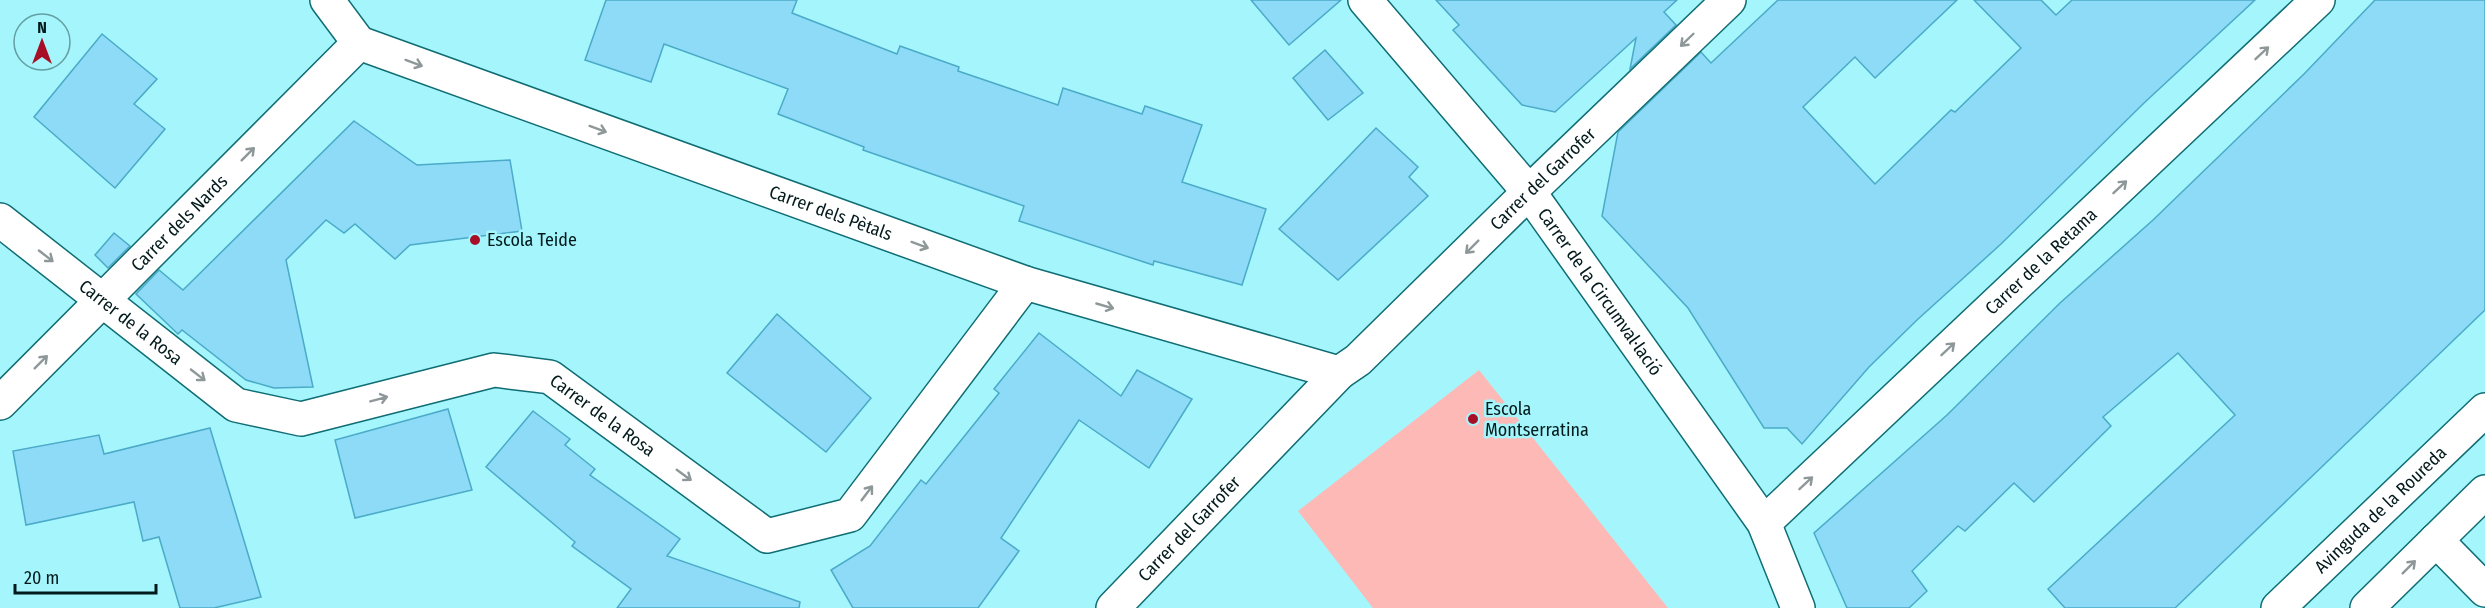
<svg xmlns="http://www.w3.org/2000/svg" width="2485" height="608" viewBox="0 0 2485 608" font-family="'Fira Sans Condensed',sans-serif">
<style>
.green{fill:#fdb9b6}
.building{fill:#8ddbf6;stroke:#4aaac8;stroke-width:1.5}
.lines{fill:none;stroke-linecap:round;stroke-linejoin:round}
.minor-casing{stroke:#0f6d73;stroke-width:36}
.minor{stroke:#fff;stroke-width:33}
.oneway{stroke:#8e9899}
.poi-dot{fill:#a70f27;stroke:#a5f6fc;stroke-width:2}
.labels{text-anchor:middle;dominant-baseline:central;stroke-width:5;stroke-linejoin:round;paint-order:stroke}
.street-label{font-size:18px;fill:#031a1c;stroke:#a5f6fc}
.poi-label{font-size:18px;fill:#031a1c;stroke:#a5f6fc;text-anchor:start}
</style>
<rect width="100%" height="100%" fill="#a5f6fc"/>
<path class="green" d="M1479,370L1668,608H1373L1298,511Z"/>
<g class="building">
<path d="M606,0H797L792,13L897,54L900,46L959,67L958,71L1058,105L1063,88L1142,114L1145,106L1202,125L1182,182L1266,209L1242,285L1154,261L1153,265L1019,221L1024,206L863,150L864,147L778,114L788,89L664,44L651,82L585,60Z"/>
<path d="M1251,0H1341L1289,45Z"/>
<path d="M1436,0H1677L1664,12L1676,25L1630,69L1636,38L1555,112L1522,105L1453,30L1459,25Z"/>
<path d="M1778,0H1957L1875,78L1855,57L1803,107L1875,184L1951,110L1955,112L2021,48L1974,0H2041L2056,15L2072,0H2255L2144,103L2001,244L1917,320L1869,367L1802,444L1787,428H1764L1688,308L1602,216L1618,132L1701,52L1711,63Z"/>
<path d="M2375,0H2485V310L2175,608H2065L2048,589L2235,415L2178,353L2103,417L2111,426L2034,502L2014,483L1965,531L1958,526L1912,571L1927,591L1909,608H1847L1814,533L1947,415L2060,303L2153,220L2304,74Z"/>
<path d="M102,34L157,79L134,104L165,129L115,188L34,117Z"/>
<path d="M1325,50L1363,93L1328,120L1293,78Z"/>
<path d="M354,121L417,165L510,160L522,231L410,245L395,259L355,224L344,233L326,220L286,260L313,387L274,388L246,380L182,330L178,334L136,294L159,270L183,290Z"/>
<path d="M1376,128L1418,167L1409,177L1428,196L1338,280L1279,229Z"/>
<path d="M114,233L130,246L108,268L95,255Z"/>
<path d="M777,314L871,398L826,452L727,373Z"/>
<path d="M1039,333L1121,396L1137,370L1192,399L1149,468L1079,420L1001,538L1019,551L978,608H853L831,570L870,546L921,480L926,484L999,393L994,389Z"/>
<path d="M448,409L472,490L355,518L335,440Z"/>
<path d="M533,411L570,439L565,445L595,469L590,475L680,539L667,556L800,602L799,608H617L631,589L572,546L575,542L486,467Z"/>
<path d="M210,428L261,597L214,608H180L159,537L143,541L134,502L26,525L13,451L99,435L104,454Z"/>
</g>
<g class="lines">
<defs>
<g id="minor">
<path id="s1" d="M327,0L359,43L1025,283L1339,373L1358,360L1529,192L1729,0"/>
<path id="s2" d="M1365,0L1529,192L1764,523L1798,608"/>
<path id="s3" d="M0,220L236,405L301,419L494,370L550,377L767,536L850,515L1025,283"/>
<path id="s4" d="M0,403L359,43"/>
<path id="s5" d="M1764,523L2318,0"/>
<path d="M2436,540L2485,590"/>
<path id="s6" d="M1113,608L1339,373"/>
<path id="s7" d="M2278,608L2485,410"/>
<path d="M2367,608L2485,492"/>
</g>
</defs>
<use href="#minor" class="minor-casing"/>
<use href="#minor" class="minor"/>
</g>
<defs><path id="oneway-shaft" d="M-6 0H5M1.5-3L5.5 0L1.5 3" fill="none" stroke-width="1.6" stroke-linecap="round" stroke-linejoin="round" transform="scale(1.5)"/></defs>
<g class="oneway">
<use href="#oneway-shaft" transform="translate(1687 40) rotate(136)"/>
<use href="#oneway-shaft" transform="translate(2262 53) rotate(-43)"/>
<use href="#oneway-shaft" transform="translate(414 63) rotate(20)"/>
<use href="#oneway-shaft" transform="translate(598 129) rotate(20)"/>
<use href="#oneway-shaft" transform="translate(248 154) rotate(-45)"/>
<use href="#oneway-shaft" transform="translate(2120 187) rotate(-43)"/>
<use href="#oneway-shaft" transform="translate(920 245) rotate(20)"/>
<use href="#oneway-shaft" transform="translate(1472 247) rotate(135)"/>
<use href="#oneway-shaft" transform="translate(46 256) rotate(38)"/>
<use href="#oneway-shaft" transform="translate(1105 306) rotate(16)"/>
<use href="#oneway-shaft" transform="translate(1948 349) rotate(-43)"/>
<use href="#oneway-shaft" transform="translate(41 362) rotate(-45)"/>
<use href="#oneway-shaft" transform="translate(198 375) rotate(38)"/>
<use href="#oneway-shaft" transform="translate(379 399) rotate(-15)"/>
<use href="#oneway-shaft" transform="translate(684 475) rotate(36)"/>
<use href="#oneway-shaft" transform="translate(1806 483) rotate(-43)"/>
<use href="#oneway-shaft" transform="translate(867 493) rotate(-53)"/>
<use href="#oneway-shaft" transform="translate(2409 567) rotate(-45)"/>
</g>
<g class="poi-dot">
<circle cx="475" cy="240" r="6"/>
<circle cx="1473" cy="419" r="6"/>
</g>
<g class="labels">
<g class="street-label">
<text stroke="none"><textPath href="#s1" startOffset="1370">Carrer del Garrofer</textPath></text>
<text stroke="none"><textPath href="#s1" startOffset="555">Carrer dels Pètals</textPath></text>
<text stroke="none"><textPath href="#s4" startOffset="254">Carrer dels Nards</textPath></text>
<text stroke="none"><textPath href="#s5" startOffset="381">Carrer de la Retama</textPath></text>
<text stroke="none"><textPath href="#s2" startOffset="375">Carrer de la Circumval·lació</textPath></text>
<text stroke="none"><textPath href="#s3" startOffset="166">Carrer de la Rosa</textPath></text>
<text stroke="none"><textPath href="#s3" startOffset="687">Carrer de la Rosa</textPath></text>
<text stroke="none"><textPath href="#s7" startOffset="142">Avinguda de la Roureda</textPath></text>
<text stroke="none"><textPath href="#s6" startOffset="110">Carrer del Garrofer</textPath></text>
</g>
<g class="poi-label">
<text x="487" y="240">Escola Teide</text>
<text x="1485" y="409">Escola<tspan x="1485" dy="21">Montserratina</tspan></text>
</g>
</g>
<g transform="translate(42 42)"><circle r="28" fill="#a5f6fc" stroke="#649ea2" stroke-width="1.5"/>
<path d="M0-4.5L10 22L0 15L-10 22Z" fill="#a70f27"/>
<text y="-9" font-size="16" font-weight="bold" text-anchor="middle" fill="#031a1c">N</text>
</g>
<path d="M15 584v9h141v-9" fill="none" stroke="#031a1c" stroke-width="3"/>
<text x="24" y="584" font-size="18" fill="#031a1c" stroke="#a5f6fc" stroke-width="4.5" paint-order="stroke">20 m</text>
</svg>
